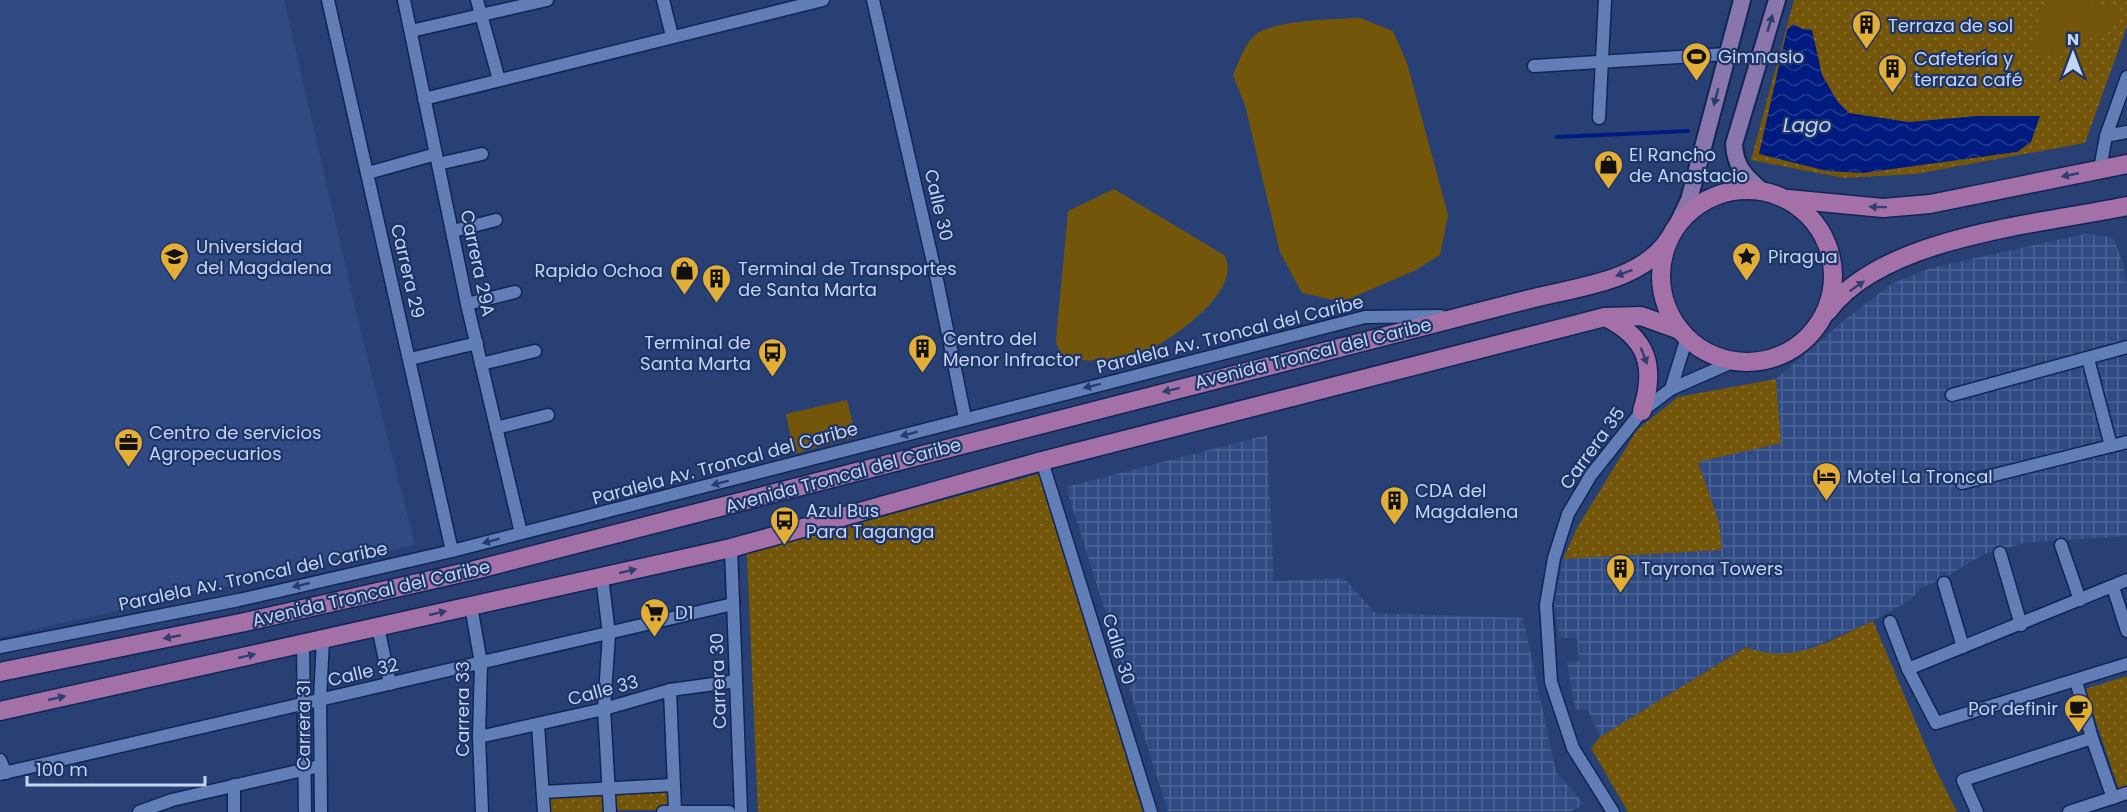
<svg xmlns="http://www.w3.org/2000/svg" width="2127" height="812" viewBox="0 0 2127 812" font-family="Poppins,sans-serif">
<style>
.built{fill:#304b83}
.industrial{fill:url(#industrial-grid)}
.green{fill:url(#green-dots)}
.pitch{fill:#74560a}
.water{fill:url(#water-waves)}
.lines{fill:none;stroke-linecap:round;stroke-linejoin:round}
.stream{stroke:#001b80;stroke-width:4}
.minor-casing{stroke:#102555;stroke-width:15}
.major-casing{stroke:#102555;stroke-width:20}
.highway-casing{stroke:#102555;stroke-width:21}
.minor{stroke:#627eb6;stroke-width:12}
.major{stroke:#8976ad;stroke-width:16}
.highway{stroke:#a371a7;stroke-width:18}
.oneway{fill:#293c6e}
.oneway2{fill:#323e71}
.oneway3{fill:#253c6f}
.labels{text-anchor:middle;dominant-baseline:central;stroke-width:4.5;stroke-linejoin:round;paint-order:stroke}
.poi-label{font-size:18px;fill:#c4d4f3;stroke:#1e3567;text-anchor:start}
.street-label{font-size:18px;fill:#c4d4f3;stroke:#1e3567}
.water-label{font-size:20px;font-style:italic;fill:#c2d0ea;stroke:#1e3567}
</style>
<defs>
<pattern id="industrial-grid" width="8" height="8" patternUnits="userSpaceOnUse" patternTransform="scale(1.5)"><rect width="8" height="8" fill="#304b83"/><path d="M0 4h8M4 0v8" fill="none" stroke="#4c6495"/></pattern>
<pattern id="green-dots" width="8" height="8" patternUnits="userSpaceOnUse" patternTransform="scale(1.5)"><rect width="8" height="8" fill="#74560a"/><path d="M2 2h.1M6 6h.1" fill="none" stroke="#866d2e" stroke-width="1.8" stroke-linecap="round"/></pattern>
<pattern id="water-waves" width="16" height="10" patternUnits="userSpaceOnUse" patternTransform="scale(1.5)"><rect width="16" height="10" fill="#001b80"/><path d="M0 5q4-4 8 0t8 0" fill="none" stroke="#243b92"/></pattern>
</defs>
<rect width="100%" height="100%" fill="#284073"/>
<path class="built" d="M0,0H284L359,324L415,545L0,637Z"/>
<g class="industrial">
<path d="M2084,234L2113,237L2123,264L2127,287V536L2025,543L1984,554L1944,578L1921,588L1910,600L1873,621L1796,654H1764L1745,647L1600,737L1588,710L1575,709L1567,662L1579,661L1577,638H1559L1554,602L1563,559L1722,550L1719,522L1698,462L1781,443L1776,379L1847,318L1893,283L1931,268Z"/>
<path d="M1267,435L1274,581L1344,578L1375,613L1523,618L1556,772L1584,804L1570,812H1168L1066,487Z"/>
</g>
<g class="green">
<path d="M1794,0H2127V26L2085,143L1915,174L1844,178L1751,160Z"/>
<path d="M1776,379L1781,443L1698,462L1719,522L1722,550L1563,559L1577,528L1637,430L1678,397Z"/>
<path d="M1039,474L1143,812H758L747,554Z"/>
<path d="M1873,621L1935,768L1957,812H1628L1591,748L1600,737L1746,647C1794,666 1829,640 1873,621Z"/>
<path d="M2127,676V790L2120,793L2085,689Z"/>
<path d="M670,790V810H613L612,793Z"/>
<path d="M602,791L604,812H546L547,793Z"/>
</g>
<g class="pitch">
<path d="M2045,0C2068,0 2099,0 2118,10L2119,15C2097,38 2066,55 2033,54Z"/>
<path d="M1360,18L1393,31L1407,63L1448,215L1440,255L1416,270L1342,302L1302,293L1280,252L1245,105L1233,75C1239,62 1244,45 1255,35C1272,20 1337,19 1360,18Z"/>
<path d="M1114,189L1224,255C1244,289 1177,335 1151,349C1134,358 1087,364 1068,358C1060,356 1058,348 1056,340L1068,211Z"/>
<path d="M847,400L856,437L794,454L786,414Z"/>
</g>
<path class="water" d="M1793,24L1802,29L1812,30L1822,75L1838,102L1849,113L1909,122L1977,116H2040L2031,142L2017,152L1863,173L1827,171L1759,154L1787,30Z"/>
<g class="lines">
<path class="stream" d="M1557,137L1688,131"/>
<defs>
<g id="minor">
<path d="M328,0L452,551"/>
<path d="M404,0L467,304L521,533"/>
<path d="M477,0L499,80"/>
<path d="M663,0L672,36"/>
<path d="M873,0L937,280L965,418"/>
<path d="M411,31L547,0"/>
<path d="M1534,66L1727,54"/>
<path d="M424,99L823,0"/>
<path d="M1599,118L1605,0"/>
<path d="M2106,136L2127,132"/>
<path d="M438,164L482,154"/>
<path d="M2100,169L2106,136L2127,77"/>
<path d="M368,173L436,154"/>
<path d="M453,231L496,220"/>
<path d="M467,304L515,292"/>
<path d="M410,359L477,343"/>
<path d="M2088,359L2111,446"/>
<path d="M481,364L535,351"/>
<path d="M1671,389L1687,337"/>
<path d="M1952,395L2127,347"/>
<path d="M496,428L548,415"/>
<path d="M1042,461L1151,812"/>
<path d="M1962,483L2127,442"/>
<path d="M2061,545L2080,600"/>
<path d="M731,548L741,812"/>
<path d="M2000,553L2021,625"/>
<path d="M602,577L609,634L604,709L610,812"/>
<path d="M1944,583L1963,647"/>
<path d="M2113,587L2127,631"/>
<path d="M471,606L481,663L479,737L482,812"/>
<path d="M1890,622L1908,669L1936,723L2127,664"/>
<path d="M378,627L390,684"/>
<path d="M303,643L305,812"/>
<path d="M0,647L239,600L452,551L1365,317L1441,316"/>
<path d="M1908,669L2127,580"/>
<path d="M2076,681L2092,738L2113,798"/>
<path d="M670,690L675,811"/>
<path d="M538,725L544,812"/>
<path d="M479,737L604,709L670,690L736,681"/>
<path d="M0,760L6,773"/>
<path d="M0,774L733,604"/>
<path d="M543,792L672,785"/>
<path d="M139,812L172,800L320,766"/>
<path d="M234,812V785"/>
<path d="M321,812L320,700L323,639"/>
<path d="M663,812H729"/>
<path d="M1613,812L1573,748L1551,682L1546,605L1554,558L1568,514L1591,475L1642,411L1671,389L1735,361"/>
<path d="M1977,812L1963,780L2092,738"/>
<path d="M2069,812L2127,793"/>
</g>
<g id="major">
<path d="M1762,191C1745,176 1735,167 1734,144L1777,0"/>
<path d="M1677,225L1689,200L1742,0"/>
</g>
<g id="highway">
<circle cx="1747" cy="276" r="86"/>
<path d="M1788,199L1883,208L1930,204L2127,164"/>
<path d="M1828,311C1883,236 2041,224 2127,206"/>
<path d="M1605,317C1648,338 1656,367 1642,411"/>
<path d="M0,672L245,622L475,570L1526,300C1574,287 1640,283 1669,239"/>
<path d="M0,711L731,548L1042,461L1605,317L1641,316L1680,330"/>
</g>
</defs>
<use href="#minor" class="minor-casing"/>
<use href="#major" class="major-casing"/>
<use href="#highway" class="highway-casing"/>
<use href="#minor" class="minor"/>
<use href="#major" class="major"/>
<use href="#highway" class="highway"/>
</g>
<defs><path id="oneway-solid" d="M-6-.8H1V-3.2L6.5 0L1 3.2V.8H-6Z" transform="scale(1.5)"/></defs>
<g class="oneway">
<use href="#oneway-solid" transform="translate(1770 23) rotate(-73)"/>
<use href="#oneway-solid" transform="translate(1716 97) rotate(105)"/>
</g>
<g class="oneway2">
<use href="#oneway-solid" transform="translate(2070 175) rotate(169)"/>
<use href="#oneway-solid" transform="translate(1878 207) rotate(-179)"/>
<use href="#oneway-solid" transform="translate(1624 273) rotate(159)"/>
<use href="#oneway-solid" transform="translate(1857 286) rotate(-35)"/>
<use href="#oneway-solid" transform="translate(1644 356) rotate(69)"/>
<use href="#oneway-solid" transform="translate(1171 390) rotate(166)"/>
<use href="#oneway-solid" transform="translate(628 571) rotate(-13)"/>
<use href="#oneway-solid" transform="translate(438 613) rotate(-13)"/>
<use href="#oneway-solid" transform="translate(172 637) rotate(169)"/>
<use href="#oneway-solid" transform="translate(247 656) rotate(-13)"/>
<use href="#oneway-solid" transform="translate(57 698) rotate(-13)"/>
</g>
<g class="oneway3">
<use href="#oneway-solid" transform="translate(1092 386) rotate(166)"/>
<use href="#oneway-solid" transform="translate(909 434) rotate(165)"/>
<use href="#oneway-solid" transform="translate(720 483) rotate(165)"/>
<use href="#oneway-solid" transform="translate(491 541) rotate(165)"/>
<use href="#oneway-solid" transform="translate(301 585) rotate(167)"/>
</g>
<defs>
<symbol id="building-pin" viewBox="-11 -11 22 30"><path d="M0 17L-7.5 6A9.5 9.5 0 1 1 7.5 6Z" fill="#e3ae35" stroke="#1e3567"/><path d="M-4-6H4V6H1V3H-1V6H-4ZM-2.5-4.3h1.7v1.8h-1.7ZM.8-4.3h1.7v1.8H.8ZM-2.5-1h1.7V.8h-1.7ZM.8-1h1.7V.8H.8Z" fill="#111"/></symbol>
<symbol id="stadium-pin" viewBox="-11 -11 22 30"><path d="M0 17L-7.5 6A9.5 9.5 0 1 1 7.5 6Z" fill="#e3ae35" stroke="#1e3567"/><path d="M0-5a6.5 5 0 1 0 0 10a6.5 5 0 1 0 0-10ZM-3.5-1.8h7v3.6h-7Z" fill="#111"/></symbol>
<symbol id="shop-pin" viewBox="-11 -11 22 30"><path d="M0 17L-7.5 6A9.5 9.5 0 1 1 7.5 6Z" fill="#e3ae35" stroke="#1e3567"/><path d="M-5-2.5h2.3a2.7 3.5 0 0 1 5.4 0H5L5.5 6h-11ZM-1.5-2.5h3a1.5 2.3 0 0 0-3 0Z" fill="#111"/></symbol>
<symbol id="university-pin" viewBox="-11 -11 22 30"><path d="M0 17L-7.5 6A9.5 9.5 0 1 1 7.5 6Z" fill="#e3ae35" stroke="#1e3567"/><path d="M0-5L7-2L0 1L-7-2ZM-4 1L0 2.5L4 1V4Q0 6-4 4Z" fill="#111"/></symbol>
<symbol id="sight-pin" viewBox="-11 -11 22 30"><path d="M0 17L-7.5 6A9.5 9.5 0 1 1 7.5 6Z" fill="#e3ae35" stroke="#1e3567"/><path d="M0-6L1.8-2.2L6-1.7L2.9 1.2L3.7 5.4L0 3.3L-3.7 5.4L-2.9 1.2L-6-1.7L-1.8-2.2Z" fill="#111"/></symbol>
<symbol id="bus-pin" viewBox="-11 -11 22 30"><path d="M0 17L-7.5 6A9.5 9.5 0 1 1 7.5 6Z" fill="#e3ae35" stroke="#1e3567"/><path d="M-5-6H5V4H4V6H2V4H-2V6H-4V4H-5ZM-3.5-4V0h7V-4ZM-3.5 1.2v1.5H-2V1.2ZM2 1.2v1.5H3.5V1.2Z" fill="#111"/></symbol>
<symbol id="office-pin" viewBox="-11 -11 22 30"><path d="M0 17L-7.5 6A9.5 9.5 0 1 1 7.5 6Z" fill="#e3ae35" stroke="#1e3567"/><path d="M-6-3h4V-5.5h4V-3h4V5H-6ZM-1-4.5V-3h2v-1.5ZM-6 0V1H6V0Z" fill="#111"/></symbol>
<symbol id="hotel-pin" viewBox="-11 -11 22 30"><path d="M0 17L-7.5 6A9.5 9.5 0 1 1 7.5 6Z" fill="#e3ae35" stroke="#1e3567"/><path d="M-6-4.5h1.5V1H6V5H4.5V3h-9V5H-6ZM-4 0a1.8 1.8 0 1 1 3.6 0ZM.5 0V-2.5h3Q6-2.5 6 0Z" fill="#111"/></symbol>
<symbol id="supermarket-pin" viewBox="-11 -11 22 30"><path d="M0 17L-7.5 6A9.5 9.5 0 1 1 7.5 6Z" fill="#e3ae35" stroke="#1e3567"/><path d="M-6-5.5h2.5l.6 2H6L4.5 2H-2.5L-4.4-4H-6ZM-1.5 3.2a1.3 1.3 0 1 0 .1 0ZM3 3.2a1.3 1.3 0 1 0 .1 0Z" fill="#111"/></symbol>
<symbol id="cafe-pin" viewBox="-11 -11 22 30"><path d="M0 17L-7.5 6A9.5 9.5 0 1 1 7.5 6Z" fill="#e3ae35" stroke="#1e3567"/><path d="M-5.5-4.5H6V0H3Q3 3.5 0 3.5H-2.5Q-5.5 3.5-5.5 0ZM3-3.2v2h1.7v-2ZM-6 4.5H4V6H-6Z" fill="#111"/></symbol>
</defs>
<g fill-rule="evenodd">
<use href="#building-pin" x="1850" y="8" width="33" height="45"/>
<use href="#stadium-pin" x="1680" y="40" width="33" height="45"/>
<use href="#building-pin" x="1876" y="52" width="33" height="45"/>
<use href="#shop-pin" x="1592" y="148" width="33" height="45"/>
<use href="#university-pin" x="158" y="240" width="33" height="45"/>
<use href="#sight-pin" x="1730" y="240" width="33" height="45"/>
<use href="#shop-pin" x="668" y="254" width="33" height="45"/>
<use href="#building-pin" x="700" y="262" width="33" height="45"/>
<use href="#building-pin" x="906" y="332" width="33" height="45"/>
<use href="#bus-pin" x="756" y="336" width="33" height="45"/>
<use href="#office-pin" x="112" y="426" width="33" height="45"/>
<use href="#hotel-pin" x="1810" y="460" width="33" height="45"/>
<use href="#building-pin" x="1378" y="484" width="33" height="45"/>
<use href="#bus-pin" x="768" y="504" width="33" height="45"/>
<use href="#building-pin" x="1604" y="552" width="33" height="45"/>
<use href="#supermarket-pin" x="638" y="596" width="33" height="45"/>
<use href="#cafe-pin" x="2062" y="692" width="33" height="45"/>
</g>
<g class="labels">
<g class="poi-label">
<text x="1888" y="25">Terraza de sol</text>
<text x="1718" y="56">Gimnasio</text>
<text x="1914" y="58">Cafetería y<tspan x="1914" dy="21">terraza café</tspan></text>
<text x="1629" y="154">El Rancho<tspan x="1629" dy="21">de Anastacio</tspan></text>
<text x="196" y="246">Universidad<tspan x="196" dy="21">del Magdalena</tspan></text>
<text x="1768" y="256">Piragua</text>
<text x="738" y="268">Terminal de Transportes<tspan x="738" dy="21">de Santa Marta</tspan></text>
<text x="663" y="270" text-anchor="end">Rapido Ochoa</text>
<text x="943" y="338">Centro del<tspan x="943" dy="21">Menor Infractor</tspan></text>
<text x="751" y="342" text-anchor="end">Terminal de<tspan x="751" dy="21">Santa Marta</tspan></text>
<text x="149" y="432">Centro de servicios<tspan x="149" dy="21">Agropecuarios</tspan></text>
<text x="1847" y="476">Motel La Troncal</text>
<text x="1415" y="490">CDA del<tspan x="1415" dy="21">Magdalena</tspan></text>
<text x="806" y="510">Azul Bus<tspan x="806" dy="21">Para Taganga</tspan></text>
<text x="1641" y="568">Tayrona Towers</text>
<text x="675" y="612">D1</text>
<text x="2058" y="708" text-anchor="end">Por definir</text>
</g>
<g class="street-label">
<text transform="translate(939 205) rotate(77)">Calle 30</text>
<text transform="translate(478 263) rotate(78)">Carrera 29A</text>
<text transform="translate(408 271) rotate(77)">Carrera 29</text>
<text transform="translate(1230 334) rotate(-14)">Paralela Av. Troncal del Caribe</text>
<text transform="translate(1313 353) rotate(-14)">Avenida Troncal del Caribe</text>
<text transform="translate(1592 448) rotate(-54)">Carrera 35</text>
<text transform="translate(725 463) rotate(-15)">Paralela Av. Troncal del Caribe</text>
<text transform="translate(843 475) rotate(-15)">Avenida Troncal del Caribe</text>
<text transform="translate(253 576) rotate(-12)">Paralela Av. Troncal del Caribe</text>
<text transform="translate(371 593) rotate(-13)">Avenida Troncal del Caribe</text>
<text transform="translate(1119 649) rotate(73)">Calle 30</text>
<text transform="translate(363 672) rotate(-13)">Calle 32</text>
<text transform="translate(718 681) rotate(-92)">Carrera 30</text>
<text transform="translate(603 690) rotate(-15)">Calle 33</text>
<text transform="translate(462 709) rotate(-90)">Carrera 33</text>
<text transform="translate(303 725) rotate(-90)">Carrera 31</text>
</g>
<g class="water-label">
<text x="1807" y="125">Lago</text>
</g>
</g>
<g transform="translate(2073 54)" stroke="#1e3567" stroke-width="4.5" paint-order="stroke">
<path d="M0-4.5L10 22L0 15L-10 22Z" fill="#c4d4f3"/>
<text y="-9" font-size="16" font-weight="bold" text-anchor="middle" fill="#c4d4f3">N</text>
</g>
<path d="M27 776v9h178v-9" fill="none" stroke="#c4d4f3" stroke-width="3"/>
<text x="36" y="776" font-size="18" fill="#c4d4f3" stroke="#1e3567" stroke-width="4.5" paint-order="stroke">100 m</text>
</svg>
